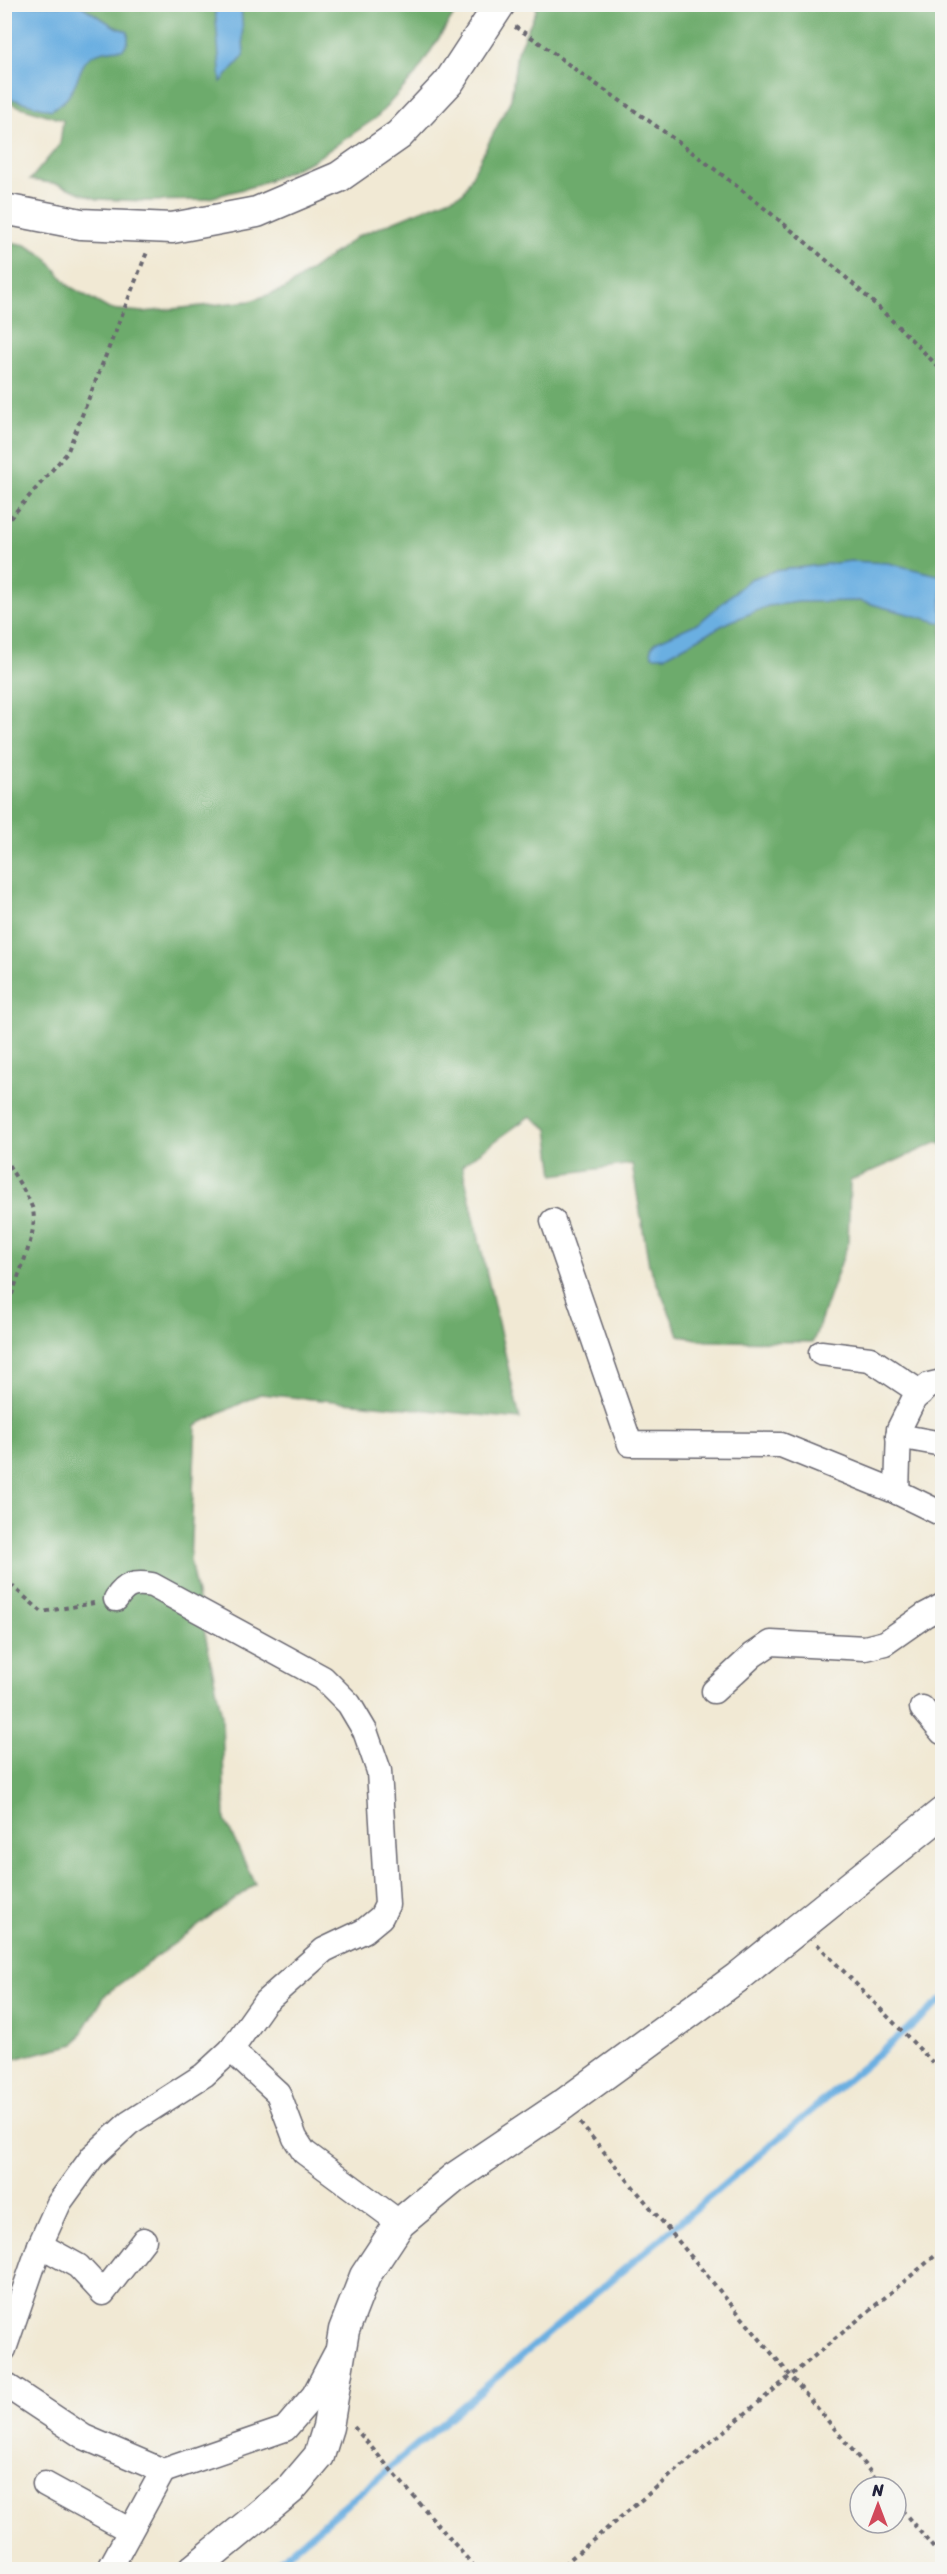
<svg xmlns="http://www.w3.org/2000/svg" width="947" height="2574" viewBox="0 0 947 2574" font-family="Sriracha,sans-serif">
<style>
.forest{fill:#6dab6c;stroke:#486654;stroke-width:1.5}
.water{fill:#6bafe1;stroke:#46688e;stroke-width:1.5}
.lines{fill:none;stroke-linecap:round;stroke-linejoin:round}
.stream{stroke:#6bafe1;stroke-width:7}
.minor-casing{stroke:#6a6871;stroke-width:27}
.tertiary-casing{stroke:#6a6871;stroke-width:33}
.path{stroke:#6a6871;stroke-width:4;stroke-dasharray:4.5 4.5;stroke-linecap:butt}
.minor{stroke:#fff;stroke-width:24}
.tertiary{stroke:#fff;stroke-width:30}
</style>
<rect width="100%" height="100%" fill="#f6f6f2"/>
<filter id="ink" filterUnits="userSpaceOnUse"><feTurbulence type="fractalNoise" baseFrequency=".0167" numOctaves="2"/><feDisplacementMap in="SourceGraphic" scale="12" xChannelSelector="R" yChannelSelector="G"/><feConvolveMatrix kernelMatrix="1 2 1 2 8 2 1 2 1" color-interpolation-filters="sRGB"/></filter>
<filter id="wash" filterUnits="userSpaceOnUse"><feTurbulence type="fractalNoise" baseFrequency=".008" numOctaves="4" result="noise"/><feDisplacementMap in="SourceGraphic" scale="24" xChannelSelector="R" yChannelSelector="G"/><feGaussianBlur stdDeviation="1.35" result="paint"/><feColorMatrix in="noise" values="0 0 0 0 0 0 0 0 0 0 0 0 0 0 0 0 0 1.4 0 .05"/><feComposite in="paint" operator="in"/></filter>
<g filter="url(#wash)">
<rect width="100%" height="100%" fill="#f1e9d4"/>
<g class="forest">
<path d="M4,5H460L416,74L376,118L314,160L258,185L202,200L145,201L97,199L58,184L30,180L60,144L63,120L5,102Z"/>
<path d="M536,5H942V1145L938,1142L850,1181L848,1243L813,1342L706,1341L679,1335L649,1265L632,1164L554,1175L548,1129L530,1116L462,1165L520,1419L260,1394L196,1425L190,1561L222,1716L225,1820L255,1884L106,1994L75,2044L5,2061L4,241L26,245L46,257L69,286L109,309L143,312L250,301L285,289L358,236L463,193L511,99L517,52L536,11Z"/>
</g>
<g class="water">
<path d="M241,4L244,56L221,82L215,6Z"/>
<path d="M4,5H80L112,25L128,32V42L123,49C74,51 88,68 67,98C63,103 56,107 51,110L5,97Z"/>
<path d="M851,561L888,563L942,576V623L860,601L798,602L768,606L727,623L666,656H652L651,648L657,641L700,622L750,579L774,571Z"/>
</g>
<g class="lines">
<path class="stream" d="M269,2570L942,2000"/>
</g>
</g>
<g filter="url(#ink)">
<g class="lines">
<defs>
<g id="minor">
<path d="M553,1221L630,1444L781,1445L897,1492L942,1514"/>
<path d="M821,1353L870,1359L921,1393"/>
<path d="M898,1436L942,1444"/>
<path d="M897,1492L899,1429L914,1399L929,1385L942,1382"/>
<path d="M714,1691L753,1655L771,1643L865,1648L885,1643L925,1615L942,1606"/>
<path d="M922,1708L942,1732"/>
<path d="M231,2050L278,2093L295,2138L304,2152L400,2223"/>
<path d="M40,2245L78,2266L103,2293L144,2240"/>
<path d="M4,2349L40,2245L59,2203L93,2156L129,2123L204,2075L231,2050L265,2002L324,1950L364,1931L381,1917L387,1905L379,1771L365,1731L349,1704L323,1678L152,1585C134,1582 126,1584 116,1599"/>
<path d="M4,2384L84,2437L163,2471L285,2429L314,2395L335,2355"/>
<path d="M45,2484L129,2530"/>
<path d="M109,2570L163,2471"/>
</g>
<g id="tertiary">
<path d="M4,209L81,224L172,228L257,212L339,177L399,135L449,82L500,4"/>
<path d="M193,2570L290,2490L319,2456L328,2427L344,2330L365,2276L400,2223L454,2178L564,2104L738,1977L942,1813"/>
</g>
</defs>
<use href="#minor" class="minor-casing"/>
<use href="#tertiary" class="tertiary-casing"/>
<g class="path">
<path d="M515,27C543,43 566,64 593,82C718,167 838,261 942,371"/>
<path d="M4,525L67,453L147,252"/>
<path d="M4,1157C13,1174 25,1190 32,1207C42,1234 7,1293 4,1325"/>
<path d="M4,1579L42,1612L94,1603"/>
<path d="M817,1944L942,2072"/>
<path d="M580,2123L883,2487"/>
<path d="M354,2427L477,2570"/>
<path d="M896,2503L942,2558"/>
<path d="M557,2570L942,2250"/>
</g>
<use href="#minor" class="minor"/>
<use href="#tertiary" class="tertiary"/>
</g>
</g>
<rect width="947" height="2574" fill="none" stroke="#f6f6f2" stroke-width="24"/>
<g transform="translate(878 2505)"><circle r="28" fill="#f6f6f2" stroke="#a1a1a9" stroke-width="1.5"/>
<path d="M0-4.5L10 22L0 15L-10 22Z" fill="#d1495b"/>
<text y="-9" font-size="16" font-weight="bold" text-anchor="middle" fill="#22223b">N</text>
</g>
</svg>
